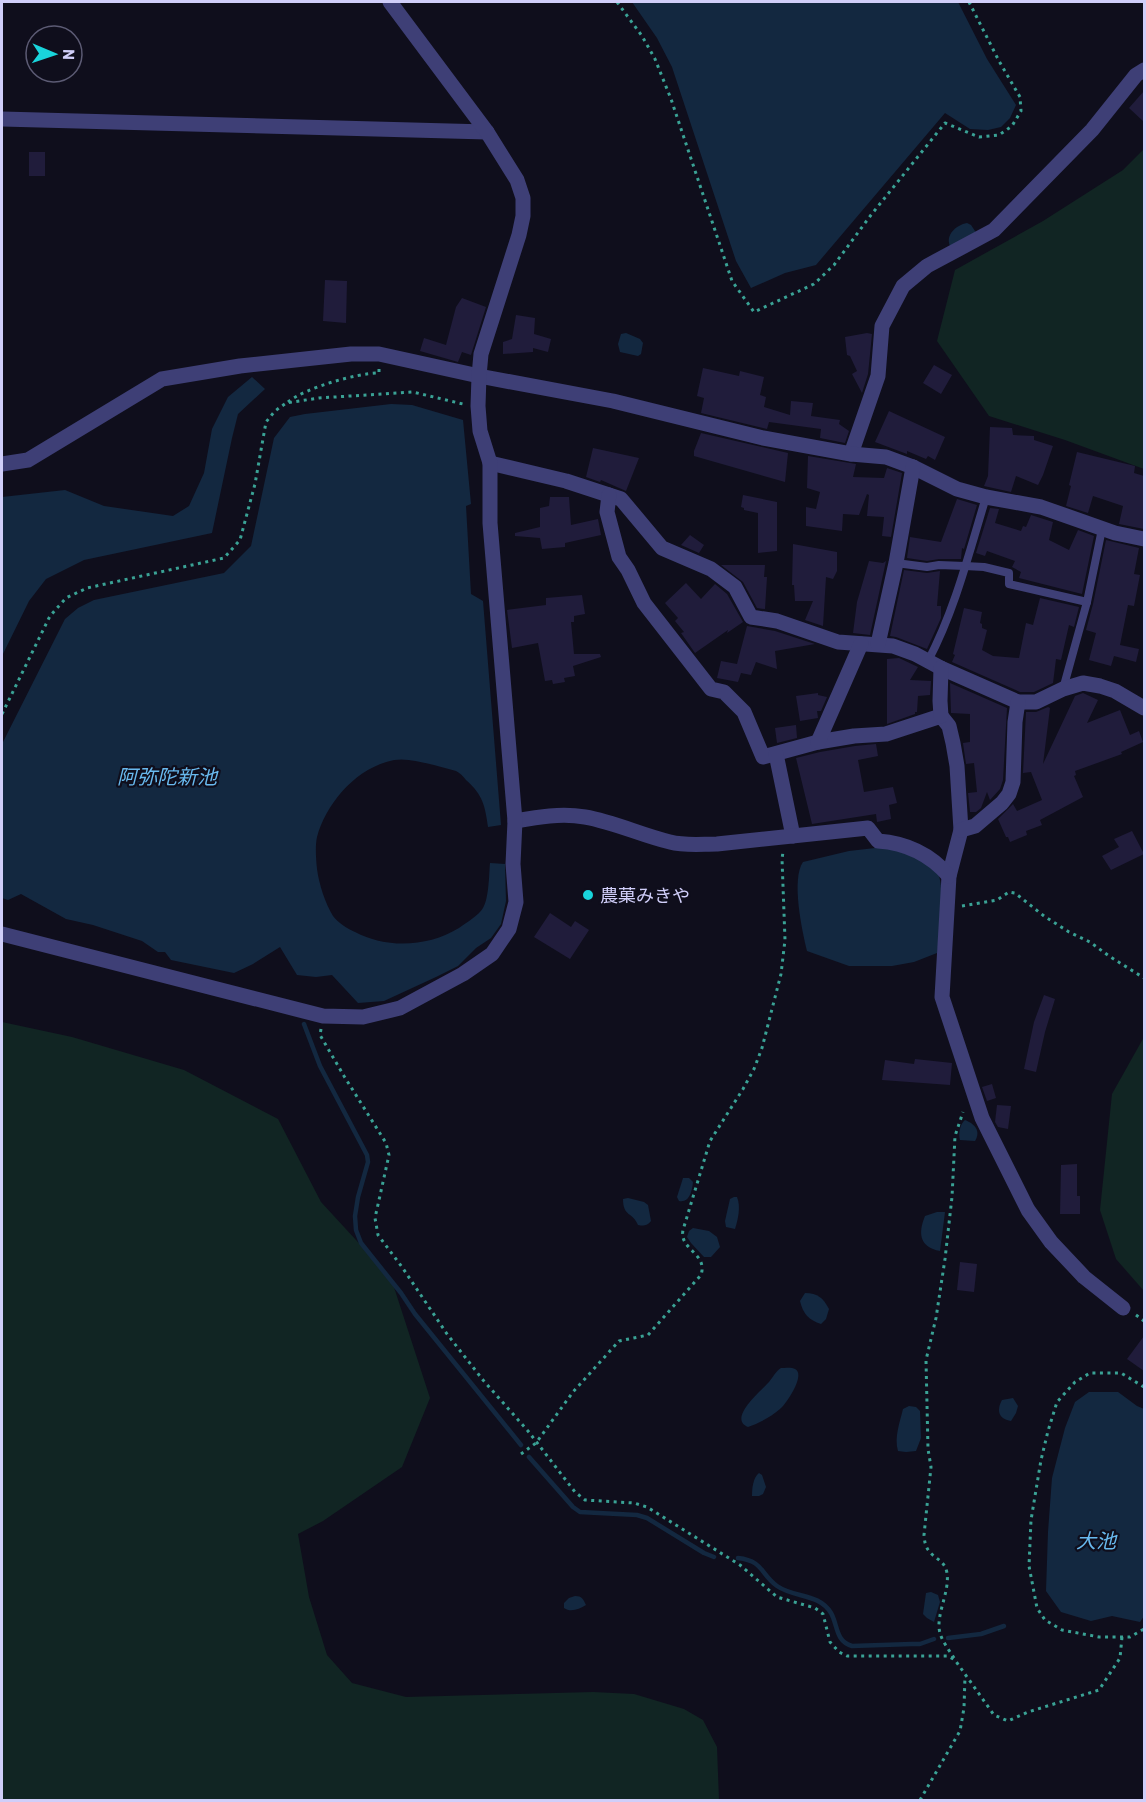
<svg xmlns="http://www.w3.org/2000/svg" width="1146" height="1802" viewBox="0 0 1146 1802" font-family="Barlow,'Noto Sans JP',sans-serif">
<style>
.green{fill:#112523}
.water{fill:#132840}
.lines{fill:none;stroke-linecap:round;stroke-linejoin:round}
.stream{stroke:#132840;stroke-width:4.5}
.building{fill:#201c3b}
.path{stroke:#3aa295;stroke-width:3;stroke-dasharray:3 4.5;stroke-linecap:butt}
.service{stroke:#3e3f76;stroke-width:8}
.minor{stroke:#3e3f76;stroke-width:15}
.poi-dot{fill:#19d4db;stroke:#0f0e1c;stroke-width:2}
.labels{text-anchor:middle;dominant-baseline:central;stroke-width:4.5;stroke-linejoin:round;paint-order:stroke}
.poi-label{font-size:18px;fill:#d0cef9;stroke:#0f0e1c;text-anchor:start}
.water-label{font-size:20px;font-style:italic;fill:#68b9ee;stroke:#0f0e1c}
</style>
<rect width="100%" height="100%" fill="#0f0e1c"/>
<g class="green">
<path d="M1144,149V469L1065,440L989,416L937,341L955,270L1043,221L1123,170Z"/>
<path d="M2,1022L72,1037L184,1070L278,1119L321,1202L391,1278L430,1398L402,1467L323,1521L298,1534L309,1597L327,1655L352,1683L406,1697L593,1692L634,1694L684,1709L703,1720L717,1747L719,1800H2Z"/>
<path d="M1144,1037V1291L1116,1259L1100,1210L1112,1094Z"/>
</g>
<g class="water">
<path d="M632,2H958L987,59L1016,105L1010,118L1001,127L988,130L970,129L945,113L816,265L785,273L751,288L736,261L672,67L657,38Z"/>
<path d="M967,223L971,225L977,234L950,246C945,235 956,225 967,223Z"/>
<path d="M626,333L640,339L643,343L641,354L638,356L620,352L618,344L621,334Z"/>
<path d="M252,377L265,389L238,414L232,438L212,533L84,560L46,579L29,601L2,656V497L65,490L104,506L173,516L189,506L204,473L212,429L228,397Z"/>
<path d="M391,404L412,405L463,420L471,504L466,506L471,594L483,601L501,825L488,827C485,806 483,795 466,780C463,776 460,773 456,771C449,769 441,767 434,765C421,762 407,758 394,760C357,767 326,803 317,837C315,846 316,859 317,869C319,884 325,903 333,916C338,923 348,929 355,932C387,949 428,947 459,928C467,922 478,916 483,908C489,898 489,875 490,863L505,864L506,901L501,924L491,938L476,948L458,966L436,977L384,1001L358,1003L332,975L316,977L297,975L280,947L253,964L234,973L171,960L165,952H158L142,941L93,925L66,919L21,894L8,900L2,898V744L65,619L78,608L94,600L224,573L251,546L274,438L290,417L305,414Z"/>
<path d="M884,847C900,851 929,859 938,874C945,887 940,938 937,953L914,962L892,966H849L807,951C802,931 791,879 803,862L849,851Z"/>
<path d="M965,1120C975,1124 981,1131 975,1141L960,1140C958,1134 960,1124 965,1120Z"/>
<path d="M683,1178H689L693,1182C692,1190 690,1203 679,1201L677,1197Z"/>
<path d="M734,1197H737C741,1207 738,1219 735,1229L726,1227L725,1221L730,1199Z"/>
<path d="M628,1198L644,1202L648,1205L651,1221C647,1226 644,1226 638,1225C633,1212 623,1217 623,1199Z"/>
<path d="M937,1212H945L940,1251C919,1247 918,1233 925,1216Z"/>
<path d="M693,1228L709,1231L717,1237L720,1247L711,1257H704L691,1243L687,1237L689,1231Z"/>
<path d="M805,1293C818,1293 823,1298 829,1309L826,1319L821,1324C809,1320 803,1314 800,1301Z"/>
<path d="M781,1368C785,1368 792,1367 795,1369C806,1374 787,1403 780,1409C771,1417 759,1423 748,1427C727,1419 762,1390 769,1382C773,1377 776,1371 781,1368Z"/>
<path d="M1089,1392H1118L1137,1406L1144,1409V1616L1140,1622L1112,1616L1091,1621L1061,1612L1046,1591L1048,1532L1052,1478L1065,1428L1075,1402Z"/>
<path d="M1013,1398L1018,1406L1016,1413L1011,1421C999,1419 996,1411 1002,1400Z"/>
<path d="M909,1406L916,1407L920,1411L921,1438L916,1451L906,1452L898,1451C894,1437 900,1422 903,1409Z"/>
<path d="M759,1473L762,1475L766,1487L763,1494L759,1496H752C752,1488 753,1478 759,1473Z"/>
<path d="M931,1592L938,1595L940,1602L934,1622L927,1618L923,1614L926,1593Z"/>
<path d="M575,1596C582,1596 583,1599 586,1605C579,1609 571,1613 564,1608V1603L569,1598Z"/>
</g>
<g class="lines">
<g class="stream">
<path d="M304,1024L320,1066L367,1155L368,1162L358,1197L355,1216L356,1230L361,1243L401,1293L415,1314L521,1445"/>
<path d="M529,1457L573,1507L580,1512L637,1515L647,1518L704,1553L714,1557"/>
<path d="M738,1558C764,1561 760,1574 777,1586C794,1598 819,1593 831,1613C838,1625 835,1641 852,1646L912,1644H920L934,1639"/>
<path d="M948,1638L981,1634L1004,1626"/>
</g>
</g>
<g class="building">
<path d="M1144,91V122L1129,108Z"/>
<rect x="29" y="152" width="16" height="24"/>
<path d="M325,280L347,281L346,323L323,321Z"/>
<path d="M462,298L486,307L471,355L462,352L458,362L420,351L424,338L446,345L456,307Z"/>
<path d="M516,315L535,318L534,334L551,339L548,352L533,348V352L503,354V342L512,339Z"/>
<path d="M867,333L872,334L868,374L862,393L852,374L857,371L850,356L847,355L845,337Z"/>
<path d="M934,365L952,375L941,394L923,383Z"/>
<path d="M703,368L739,376L740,371L764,377L760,395L766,397L764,407L790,415L791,401L813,403L811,416L840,420L839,424L849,431L845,443L820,438L821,429L769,422L767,429L701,413L704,398L697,396Z"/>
<path d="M889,411L945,437L935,460L928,456L926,459L907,451V454L875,442Z"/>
<path d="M990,427L1012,428L1013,435L1034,436V440L1053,446L1043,475L1038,485L1016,476L1011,492L984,486L988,476Z"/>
<path d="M701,433L788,453L785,482L694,456V451Z"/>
<path d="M593,448L639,458L626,491L601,480L600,482L586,477Z"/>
<path d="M1077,452L1135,466L1134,473L1144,476V529L1119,524L1123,506L1093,496L1088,513L1066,506L1071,486L1069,485Z"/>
<path d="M808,456L856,464L853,477L884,478L887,468L902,473L891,537L882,536L884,517L867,516L869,495L867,494L859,515L843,514L842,531L806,526V507L816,509L820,492L807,488Z"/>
<path d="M743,495L777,502V551L758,553V513L744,510V508L741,507Z"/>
<path d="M550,497H569L571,525L598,519L601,535L565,543V547L542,549L540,538L515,536V533L540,527V508L549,506Z"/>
<path d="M957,499L977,505L964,549L962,548L961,559H939L927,561L907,558L910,537L941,542Z"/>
<path d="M990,508L999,509L995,523L1021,531L1023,526L1026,527L1031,515L1053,522L1049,540L1069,550L1078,530L1094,536L1082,594L1019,578L1021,572L1012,567L1015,561L987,551L985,556L976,553Z"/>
<path d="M690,535L704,545L699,553L681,545Z"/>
<path d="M1106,540L1139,548L1134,574L1140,575L1134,606L1128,605L1120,645L1139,649L1136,662L1114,656L1111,666L1089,660L1096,633L1086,630L1093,604Z"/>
<path d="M793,544L837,552V571L833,579L826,577L823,626L805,620L813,601H795L794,585H792Z"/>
<path d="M869,561L883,563L886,561L870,635L853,633L857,602Z"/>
<path d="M721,565H765L764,577H767L765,609L757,608L743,582Z"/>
<path d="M904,570L927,573L940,571L937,606H941V618L927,649L896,637L890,636Z"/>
<path d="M686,583L701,599L715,584L727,594L743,622L727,633L728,630L695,653L681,633L684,632L675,621L678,618L665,603Z"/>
<path d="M582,595L585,614L574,616V622H571L574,654H600L601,657L573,666L575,676L564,678L565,682L553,684L552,680L545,681L538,643L512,648L507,610L546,605V598Z"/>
<path d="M1040,598L1079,607L1074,627L1069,625L1061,660L1056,659L1053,683L1034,692H1020L952,662L955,655L953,654L964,608L982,612L980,623L982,624V628L987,630L982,650L993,656L1019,658L1026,623L1033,625Z"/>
<path d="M747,626L775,631L815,644L775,651L777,669L756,662L751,675L741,673L738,682L717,678L721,661L737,664Z"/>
<path d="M899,658L918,667L910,680L931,681L930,695L918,696L917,712H915V714L887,724V659Z"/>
<path d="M950,683L1007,708L1003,780L1000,789L990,800L987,792L981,808L976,812H970L968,793L977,792L974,763L966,764L963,743L970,742V714L951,713Z"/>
<path d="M818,693V695L827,697L821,711H817L818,718L800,721L796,696Z"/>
<path d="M1083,693L1098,700L1087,723L1120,710L1130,735L1139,731L1143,742L1121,752L1122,754L1075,771L1076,775L1074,776L1083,797L1040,820L1042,825L1026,831L1027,835L1010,842L1008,837H1006L998,819L1013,804L1017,811L1042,800L1031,772L1023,773L1026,712H1036L1048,707L1050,708L1043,764L1075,696Z"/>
<path d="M796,725L797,738L777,743L775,728Z"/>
<path d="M876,744L878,756L858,760L864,792L893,787L897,803L889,805L891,819L877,822L876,814L812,824L796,758L820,752L855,746Z"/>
<path d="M1132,831L1144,854L1111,870L1102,856L1119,847L1114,839Z"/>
<path d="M550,913L571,927L575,921L589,930L570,959L534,937Z"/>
<path d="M1044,995L1055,999L1045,1032L1036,1072L1024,1069L1034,1022Z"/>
<path d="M915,1059L952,1063L950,1085L882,1080L885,1060L914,1064Z"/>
<path d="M992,1084L996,1098L987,1101L982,1087Z"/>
<path d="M997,1105L1011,1106L1008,1129L998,1127L995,1122Z"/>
<path d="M1077,1164V1196H1080V1214H1060L1061,1165Z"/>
<path d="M960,1262L977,1264L974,1292L957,1290Z"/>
<path d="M1144,1336V1371L1127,1359Z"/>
</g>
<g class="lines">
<g class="path">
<path d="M617,2L642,36L655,59L671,99L732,281L754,312L814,284L834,265L871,215L945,123L979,137L999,135L1012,126L1021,111L1020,97L999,61L969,2"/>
<path d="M288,402C305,388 357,373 379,373V369"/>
<path d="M2,714L50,616L66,598L87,588L224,558L240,540L255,484L266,422L275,411L286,403L319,398L413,392L463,404"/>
<path d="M962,906L997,900L1009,892L1015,893L1044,916L1069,932L1090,942L1109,956L1144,978"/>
<path d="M321,1029L320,1035L344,1076L386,1143L389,1155L375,1218L378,1235L402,1267L447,1334L483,1380L528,1431L575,1492L585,1500L634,1503L647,1507L740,1565L777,1597L815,1608L823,1614L830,1642L839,1652L847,1656H948L955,1660L994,1715L1008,1721L1028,1712L1099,1690L1120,1658L1122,1637"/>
<path d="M1136,1315L1144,1321"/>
<path d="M1144,1387L1121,1373H1090L1075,1382L1057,1402L1048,1431L1041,1460L1031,1520L1029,1566L1037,1608L1045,1620L1062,1630L1099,1637H1130L1144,1629"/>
<path d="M521,1454L536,1443L573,1392L619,1341L648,1335L701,1275C708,1253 679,1250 683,1230L710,1141L743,1089L754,1069L762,1048L781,974L785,940L782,859L783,852"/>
<path d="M954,1658C949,1650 942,1641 940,1633C935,1616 950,1592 947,1573C944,1555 925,1560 924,1535L931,1467L928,1449L926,1360L936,1318L945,1259L952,1197L955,1136L963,1112"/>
<path d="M920,1800L960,1731L964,1708L965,1676"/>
</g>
<g class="service">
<path d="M896,563L927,567L939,565L965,566L984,567L1009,573V584L1087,602"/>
<path d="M928,661C955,610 969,553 986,497"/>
<path d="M1063,689L1087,602L1102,529"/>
</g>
<g class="minor">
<path d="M2,119L487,132"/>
<path d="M851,454L878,376L882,326L903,286L927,266L994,230L1092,130L1136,75L1144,70"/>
<path d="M490,463L566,481L621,499L662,548L711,569L735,587L751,617L777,621L838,642L893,646L915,654L941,668L1018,702H1036L1063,689L1083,683L1100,686L1115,691L1144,708"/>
<path d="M2,464L28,460L162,379L240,366L351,354H379L479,376L613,401L763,438L851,454L886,457L913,467L957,489L986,497L1041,507L1115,533L1144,539"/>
<path d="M609,495L607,512L619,557L628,570L644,603L711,689L724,692L744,712L763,757L818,742L854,736L886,734L941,716L949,726L953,743L957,766L961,830L949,876L942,997L982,1118L1028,1210L1051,1242L1084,1277L1123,1308"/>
<path d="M878,644L896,563L913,467"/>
<path d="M941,716L940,701L941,668"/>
<path d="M818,742L861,644"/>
<path d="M776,754L793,836"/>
<path d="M515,821C538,817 561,813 585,817C614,822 641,835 670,842C685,846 701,844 717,844L868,828L878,841C907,843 930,854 949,876"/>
<path d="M961,830L975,826L1002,803L1009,794L1013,782L1015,722L1018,702"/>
<path d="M2,934L323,1016L363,1017L400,1008L463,974L492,954L509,929L516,902L513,864L515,821L490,523V463L480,431L478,406L479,376L481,354L519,235L523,216V198L517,180L487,132L390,2"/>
</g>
</g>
<circle class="poi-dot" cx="588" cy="895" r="6"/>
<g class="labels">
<g class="poi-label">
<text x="600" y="895">農菓みきや</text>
</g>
<g class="water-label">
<text x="167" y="776">阿弥陀新池</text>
<text x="1096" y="1540">大池</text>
</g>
</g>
<rect width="1146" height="1802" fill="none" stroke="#d0cef9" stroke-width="6"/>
<g transform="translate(54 54) rotate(92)"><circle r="28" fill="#0f0e1c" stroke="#5c5b74" stroke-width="1.5"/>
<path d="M0-4.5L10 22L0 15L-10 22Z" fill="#19d4db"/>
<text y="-9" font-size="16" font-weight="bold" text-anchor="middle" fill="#d0cef9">N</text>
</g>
</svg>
